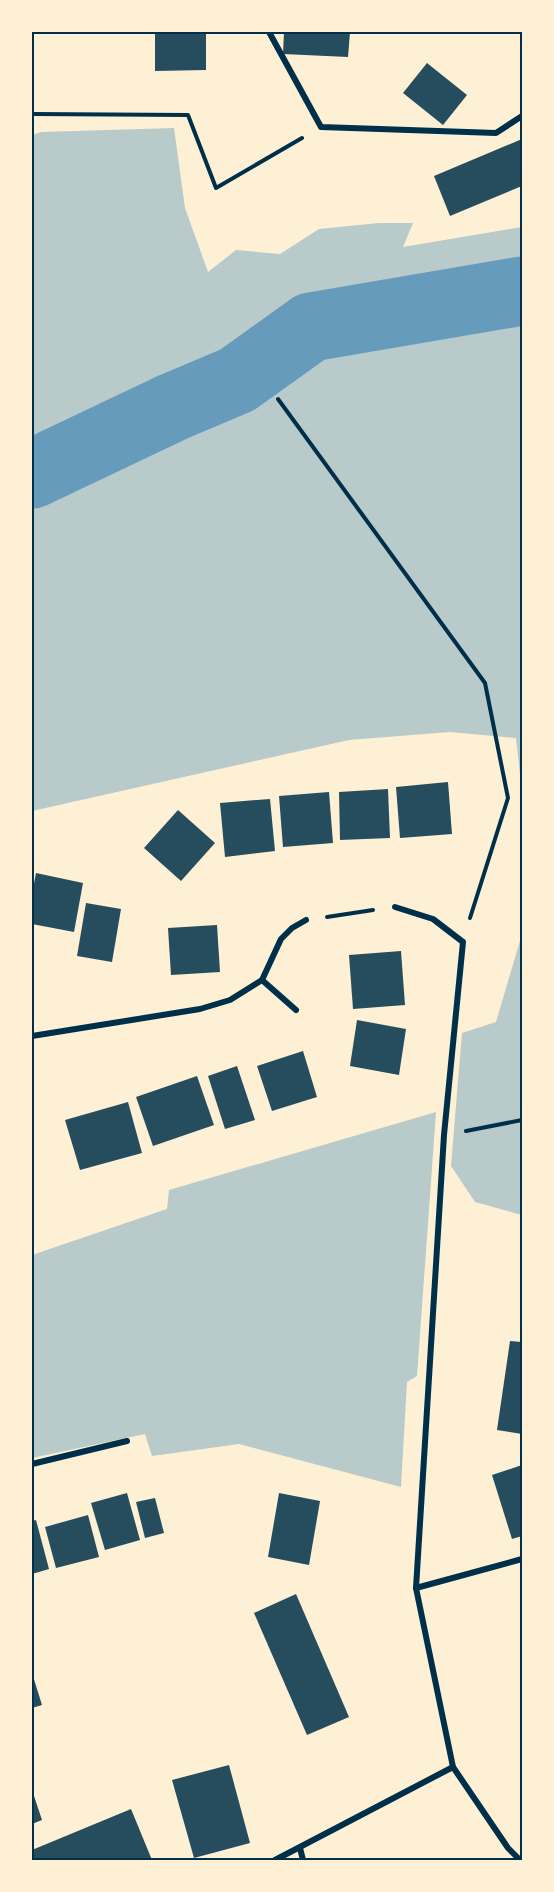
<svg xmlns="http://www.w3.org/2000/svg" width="554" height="1892" viewBox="0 0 554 1892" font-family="'Fira Sans Condensed',sans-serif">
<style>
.green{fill:#b9caca;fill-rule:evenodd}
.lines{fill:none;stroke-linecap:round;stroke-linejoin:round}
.river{stroke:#669bbc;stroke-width:69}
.building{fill:#264d5e}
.path{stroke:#003049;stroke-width:4}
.minor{stroke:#003049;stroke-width:6}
.neatline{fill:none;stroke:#003049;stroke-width:2}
</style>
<rect width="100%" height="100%" fill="#fdf0d5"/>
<g class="green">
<path d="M174,128L185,208L208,272L236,250L280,254L319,229L379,223H413L403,247L522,227V793L516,738L450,732L349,740L32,811V135L41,132ZM312,315L328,331L301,341L262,375L252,398H233L177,418L122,445L100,428L144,418L170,387L206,379L267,339Z"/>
<path d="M522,934V1215L475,1202L451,1166L462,1033L496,1022Z"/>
<path d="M436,1112L417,1376L407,1382L401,1487L239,1444L152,1456L145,1434L32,1458V1255L167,1209L169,1190Z"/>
</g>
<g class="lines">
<path class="river" d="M32,474L173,407L237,380L311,327L522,291"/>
</g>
<g class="building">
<path d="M155,32H206V70L155,71Z"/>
<path d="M284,32H350L348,57L283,54Z"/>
<path d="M427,63L467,95L443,125L403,93Z"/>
<path d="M522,139V186L450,216L434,176Z"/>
<path d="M448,782L452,834L400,838L396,787Z"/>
<path d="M388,789L390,838L340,840L339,792Z"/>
<path d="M329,792L333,843L283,847L279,796Z"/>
<path d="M270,799L275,851L225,857L220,803Z"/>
<path d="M178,810L215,843L181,881L144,848Z"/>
<path d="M36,873L83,883L74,932L32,924V894Z"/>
<path d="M86,903L121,909L112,962L77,956Z"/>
<path d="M217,925L220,972L171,975L168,928Z"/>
<path d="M401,951L405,1005L353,1009L349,955Z"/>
<path d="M357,1020L406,1029L399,1075L350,1066Z"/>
<path d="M303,1051L317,1097L272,1111L257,1066Z"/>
<path d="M237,1066L255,1120L225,1129L208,1076Z"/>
<path d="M197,1076L214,1125L153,1146L136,1097Z"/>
<path d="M128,1102L142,1153L80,1170L65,1120Z"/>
<path d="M510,1341L522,1342V1434L497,1430Z"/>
<path d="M522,1465V1536L512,1539L492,1475Z"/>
<path d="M127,1493L140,1540L105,1550L91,1503Z"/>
<path d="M279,1493L320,1501L309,1565L268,1557Z"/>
<path d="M155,1498L164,1533L145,1538L136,1502Z"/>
<path d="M88,1515L99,1557L56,1568L45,1527Z"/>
<path d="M36,1520L49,1569L32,1574V1521Z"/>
<path d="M296,1594L349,1717L307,1735L254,1613Z"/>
<path d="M32,1673L42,1705L32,1708Z"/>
<path d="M229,1765L250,1843L194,1858L172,1780Z"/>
<path d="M32,1790L42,1820L32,1824Z"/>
<path d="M131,1809L152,1860H32V1850Z"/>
</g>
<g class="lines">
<g class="path">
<path d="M32,114L188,115L216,188L302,138"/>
<path d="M278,399L485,683L508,798L470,918"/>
<path d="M327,917L373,910"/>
<path d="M466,1131L522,1120"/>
</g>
<g class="minor">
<path d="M269,32L321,127L496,133L522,116"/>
<path d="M395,907L433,919L463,942L444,1135L416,1588L453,1767L508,1848L520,1860"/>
<path d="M262,980L296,1010"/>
<path d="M32,1036L200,1009L230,1000L262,980L281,939L292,928L306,920"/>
<path d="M32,1464L127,1441"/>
<path d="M416,1588L522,1559"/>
<path d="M300,1848L303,1860"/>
<path d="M275,1860L453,1767"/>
</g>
</g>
<rect width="554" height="1892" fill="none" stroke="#fdf0d5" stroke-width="66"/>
<rect x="33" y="33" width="488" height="1826" class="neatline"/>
</svg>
